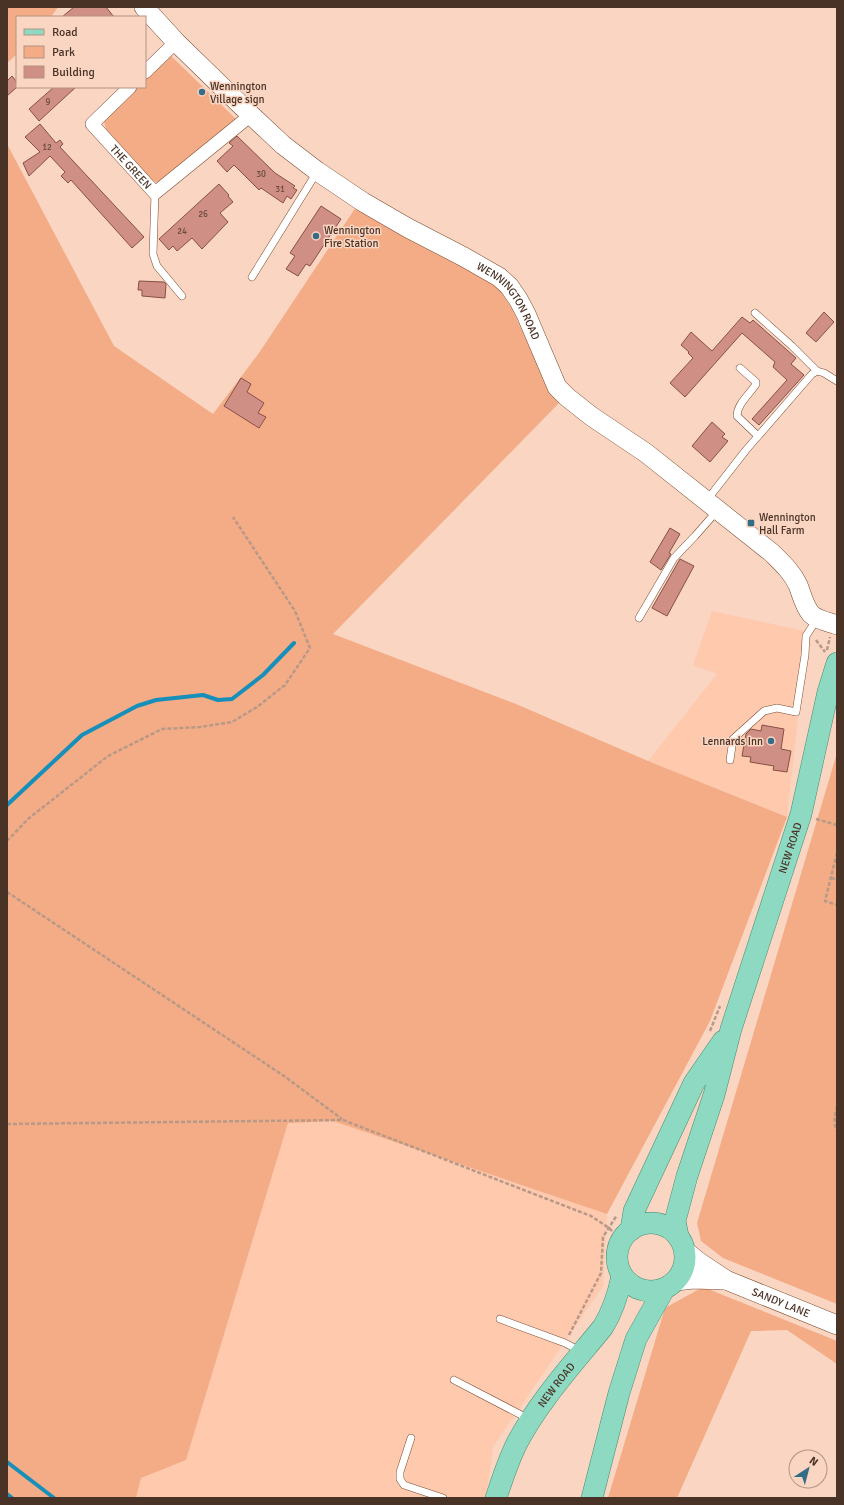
<svg xmlns="http://www.w3.org/2000/svg" width="844" height="1505" viewBox="0 0 844 1505" font-family="Signika,sans-serif">
<style>
.built{fill:#fec9ad}
.green{fill:#f3ac85}
.lines{fill:none;stroke-linecap:round;stroke-linejoin:round}
.stream{stroke:#168fba;stroke-width:4}
.building{fill:#cf8f85;stroke:#884f46}
.lane-casing{stroke:#7e4c30;stroke-width:8}
.street-casing{stroke:#7e4c30;stroke-width:14}
.secondary-casing{stroke:#7e4c30;stroke-width:20}
.primary-casing{stroke:#458e71;stroke-width:22}
.path{stroke:#b89988;stroke-width:2.5;stroke-dasharray:4 2;stroke-linecap:butt}
.lane{stroke:#fff;stroke-width:7}
.street{stroke:#fff;stroke-width:13}
.secondary{stroke:#fff;stroke-width:19}
.primary{stroke:#8ed9c2;stroke-width:21}
.poi-dot{fill:#336d86;stroke:#f9d5c2;stroke-width:1.5}
.labels{text-anchor:middle;dominant-baseline:central;stroke-width:3;stroke-linejoin:round;paint-order:stroke}
.number-label{font-size:9px;fill:#6a493e}
.poi-label{font-size:11px;fill:#493226;stroke:#f9d5c2;text-anchor:start}
.street-label{font-size:11px;fill:#493226;stroke:#f9d5c2}
</style>
<rect width="100%" height="100%" fill="#f9d5c2"/>
<g class="built">
<path d="M712,611L809,632L805,655L787,817L648,761L717,674L693,665Z"/>
<path d="M289,1120L333,1121L607,1214L603,1286L493,1447L486,1498H136L141,1478L186,1460Z"/>
</g>
<g class="green">
<path d="M7,7H58L51,17H17V54L7,63Z"/>
<path d="M168,53L238,121L159,183L152,180L106,130L104,121L108,113L137,87H145V80Z"/>
<path d="M7,144L114,346L213,414L259,353L356,207L484,277L499,289L512,309L537,363L559,403L333,634L516,704L648,761L787,817L710,1021L607,1214L333,1121L288,1123L186,1460L141,1478L136,1498H7Z"/>
<path d="M837,753V1304L723,1258L701,1241L697,1223Z"/>
<path d="M703,1287L837,1341V1364L787,1330L751,1331L677,1498H608L665,1308Z"/>
</g>
<g class="lines">
<g class="stream">
<path d="M7,805L82,735L137,706L156,700L203,695L218,700L232,699L263,675L294,643"/>
<path d="M7,1462L54,1498"/>
<path d="M7,1494L12,1498"/>
</g>
</g>
<g class="building">
<path d="M74,7H106L114,17H62Z"/>
<path d="M12,76L17,82V87L7,96V81Z"/>
<path d="M54,87H76L39,121L29,109Z"/>
<path d="M40,124L56,143L60,140L63,144L60,147L144,237L132,248L71,180L68,183L61,176L65,172L50,156L29,176L23,163L40,152L25,137Z"/>
<path d="M237,136L275,173L295,186L293,188L297,190L291,199L287,196L283,203L261,188L259,190L234,165L227,172L217,161L233,146L229,143Z"/>
<path d="M219,184L229,195L228,196L233,202L220,213L228,222L202,249L192,238L177,251L173,246L169,250L159,239Z"/>
<path d="M321,206L341,219L310,266L306,264L298,276L286,269L295,256L290,253Z"/>
<path d="M139,281L164,282L166,284L165,298L142,296V290H138Z"/>
<path d="M824,312L834,322L816,342L806,333Z"/>
<path d="M742,317L750,323L753,320L796,358L791,364L804,375L759,425L752,419L787,380L773,367L775,362L742,333L685,397L670,383L693,358L688,353L689,352L681,345L691,332L712,351Z"/>
<path d="M241,378L251,384L247,392L264,403L258,413L266,417L259,428L224,406Z"/>
<path d="M712,422L725,434L722,437L728,441L710,462L692,446Z"/>
<path d="M670,528L680,534L669,553L671,554L661,570L650,562Z"/>
<path d="M680,559L694,566L667,616L652,608Z"/>
<path d="M762,725L784,729L781,749L791,751L787,772L773,770L774,766L750,762L751,757L742,756L746,734L751,729L761,731Z"/>
</g>
<g class="lines">
<defs>
<g id="lane">
<path d="M155,193L153,254L157,266L182,296"/>
<path d="M252,277L317,172"/>
<path d="M755,313L792,346L817,371"/>
<path d="M740,368L756,382V384C750,394 737,404 737,416L758,436"/>
<path d="M707,500L746,450L812,374L817,371L824,373L837,381"/>
<path d="M639,618L674,558L695,536L717,511"/>
<path d="M730,760L733,739L764,711L777,708L796,712L805,655L806,636L817,619"/>
<path d="M500,1319L565,1343L580,1351"/>
<path d="M454,1380L529,1419"/>
<path d="M411,1438L400,1472V1479L404,1485L443,1498"/>
</g>
<g id="street">
<path d="M145,72L176,42"/>
<path id="s1" d="M130,87L92,124L155,193L251,115"/>
</g>
<g id="secondary">
<path id="s2" d="M144,7L176,42L251,115L283,145L317,171L363,202L408,228L464,257L499,277L509,286L518,299L526,314L557,387L567,397L591,416L646,453L772,553C782,563 792,572 798,585C802,595 804,606 811,614C817,620 829,622 837,625"/>
<path id="s3" d="M684,1250L699,1262L726,1280L837,1325"/>
<path d="M676,1281L693,1279L726,1280"/>
</g>
<g id="primary">
<circle cx="651" cy="1257" r="34"/>
<path d="M631,1230L634,1211L694,1083L723,1041"/>
<path id="s4" d="M678,1236L675,1221L687,1176L714,1095L731,1029L801,814L828,692L837,663"/>
<path id="s5" d="M496,1498C502,1480 508,1461 517,1443C539,1401 573,1364 603,1327C613,1311 618,1295 622,1276"/>
<path d="M592,1498L619,1393L636,1339L664,1289"/>
</g>
</defs>
<use href="#lane" class="lane-casing"/>
<use href="#street" class="street-casing"/>
<use href="#secondary" class="secondary-casing"/>
<use href="#primary" class="primary-casing"/>
<g class="path">
<path d="M816,640L825,652"/>
<path d="M827,650L830,637"/>
<path d="M816,819L837,825"/>
<path d="M7,841L28,819L108,756L162,729L200,727L232,722L257,707L285,685L310,648L295,611L233,517"/>
<path d="M837,853L825,901L837,905"/>
<path d="M831,878L837,879"/>
<path d="M7,892L284,1076L342,1119"/>
<path d="M710,1031L720,1006"/>
<path d="M837,1106C835,1114 833,1123 837,1131"/>
<path d="M7,1124L343,1120L591,1216L609,1228L615,1234"/>
<path d="M569,1335L601,1273L603,1237L617,1215"/>
</g>
<use href="#lane" class="lane"/>
<use href="#street" class="street"/>
<use href="#secondary" class="secondary"/>
<use href="#primary" class="primary"/>
</g>
<g class="poi-dot">
<circle cx="202" cy="92" r="4"/>
<circle cx="316" cy="236" r="4"/>
<rect x="747" y="519" width="8" height="8" rx="2"/>
<circle cx="771" cy="741" r="4"/>
</g>
<g class="labels">
<g class="number-label">
<text x="48" y="102">9</text>
<text x="47" y="147">12</text>
<text x="261" y="174">30</text>
<text x="280" y="189">31</text>
<text x="203" y="214">26</text>
<text x="182" y="231">24</text>
</g>
<g class="poi-label">
<text x="210" y="86">Wennington<tspan x="210" dy="13">Village sign</tspan></text>
<text x="324" y="230">Wennington<tspan x="324" dy="13">Fire Station</tspan></text>
<text x="759" y="517">Wennington<tspan x="759" dy="13">Hall Farm</tspan></text>
<text x="763" y="741" text-anchor="end">Lennards Inn</text>
</g>
<g class="street-label">
<text stroke="none"><textPath href="#s1" startOffset="111">THE GREEN</textPath></text>
<text stroke="none"><textPath href="#s2" startOffset="474">WENNINGTON ROAD</textPath></text>
<text stroke="none"><textPath href="#s4" startOffset="406">NEW ROAD</textPath></text>
<text stroke="none"><textPath href="#s3" startOffset="111">SANDY LANE</textPath></text>
<text stroke="none"><textPath href="#s5" startOffset="129">NEW ROAD</textPath></text>
</g>
</g>
<rect width="844" height="1505" fill="none" stroke="#493226" stroke-width="16"/>
<rect x="16" y="16" width="130" height="72" fill="#f9d5c2" stroke="#b39484"/>
<rect x="24" y="29" width="20" height="6" fill="#8ed9c2" stroke="#b39484"/>
<text x="52" y="36" font-size="12" fill="#493226">Road</text>
<rect x="24" y="46" width="20" height="12" fill="#f3ac85" stroke="#b39484"/>
<text x="52" y="56" font-size="12" fill="#493226">Park</text>
<rect x="24" y="66" width="20" height="12" fill="#cf8f85" stroke="#b39484"/>
<text x="52" y="76" font-size="12" fill="#493226">Building</text>
<g transform="translate(808 1469) rotate(36)"><circle r="19" fill="#f9d5c2" stroke="#b39484"/>
<path d="M0-3L7 15L0 10L-7 15Z" fill="#336d86"/>
<text y="-6" font-size="11" font-weight="bold" text-anchor="middle" fill="#493226">N</text>
</g>
</svg>
